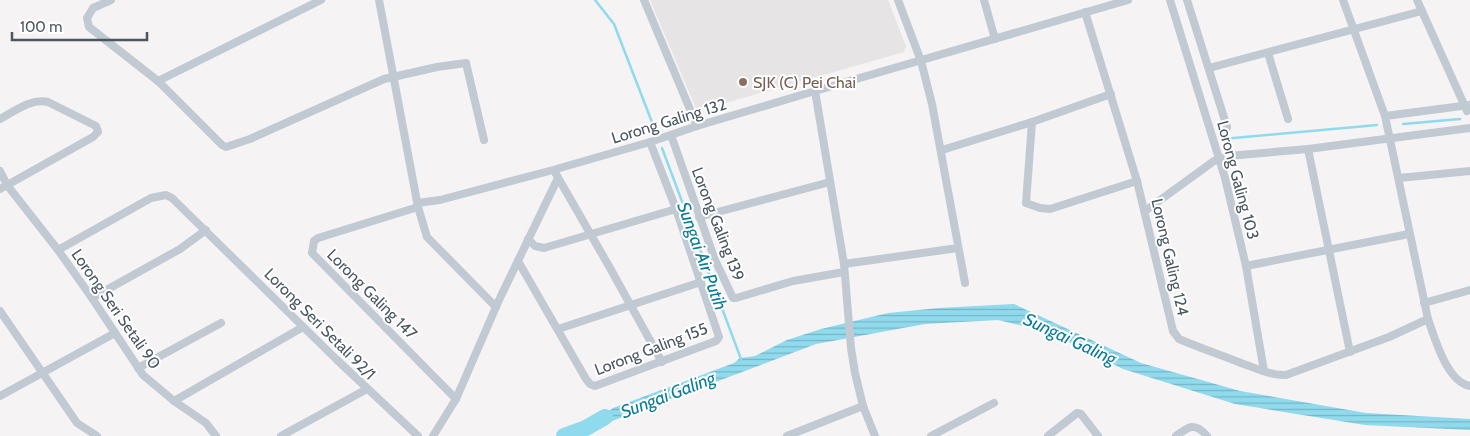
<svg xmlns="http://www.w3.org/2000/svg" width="1470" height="436" viewBox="0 0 1470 436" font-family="Cabin,sans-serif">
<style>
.education{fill:#e6e4e5}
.water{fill:url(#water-rules)}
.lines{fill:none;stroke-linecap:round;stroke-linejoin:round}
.stream{stroke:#90daee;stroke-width:2.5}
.river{stroke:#90daee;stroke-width:16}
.street{stroke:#c1cad2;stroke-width:8}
.education-dot{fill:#8d6e63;stroke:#fff;stroke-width:2}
.labels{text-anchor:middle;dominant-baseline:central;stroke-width:4;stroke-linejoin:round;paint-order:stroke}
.education-label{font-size:16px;fill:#785e54;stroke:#fff;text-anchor:start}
.street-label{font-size:16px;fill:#4a5661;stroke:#fff}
.water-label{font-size:18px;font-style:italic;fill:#0c7c9b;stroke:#fff}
</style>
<defs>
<pattern id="water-rules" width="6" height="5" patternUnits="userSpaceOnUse" patternTransform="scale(1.25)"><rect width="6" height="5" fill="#90daee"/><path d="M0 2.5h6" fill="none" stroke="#78b4c4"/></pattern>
</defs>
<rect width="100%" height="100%" fill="#f5f3f3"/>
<path class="education" d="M650,0H888L906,46L904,52L697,111Z"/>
<path class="water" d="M1014,304L1141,363L1240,391L1366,413L1470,419V430L1365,425L1235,404L1123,369L1049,332L998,320L925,324L816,344L612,421L586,428L613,408L734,363L740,358L755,356L787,340L821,329L888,313L939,308Z"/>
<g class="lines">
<g class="stream">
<path d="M595,0L614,24L655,130"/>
<path d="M1403,124L1460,119"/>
<path d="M1223,139L1377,125"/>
<path d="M662,148L741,359"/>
</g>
<path class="river" d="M564,436L586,428L605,417"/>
<g class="street">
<path d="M111,0L93,8L87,18L89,27L158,81L222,145L226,147L250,139L384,79L437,67L466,63L484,140"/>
<path d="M379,0L418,207L427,237L496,307"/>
<path d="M644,0L697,126"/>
<path d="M898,0L921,61L932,104L965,283"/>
<path d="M984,0L995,39"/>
<path d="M1170,0L1225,178L1246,266L1264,371"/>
<path d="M1187,0L1227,127"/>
<path d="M1343,0L1385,116L1428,319C1435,339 1447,382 1470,386"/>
<path d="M1417,0L1467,111"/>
<path d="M1085,12L1137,181L1173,331L1179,339C1200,348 1221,355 1241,363C1256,368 1271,376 1286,375L1389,337L1428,319"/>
<path d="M1268,53L1288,119"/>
<path d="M1209,68L1422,11"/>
<path d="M158,81L321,0"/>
<path d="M815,91L844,264L851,348L855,373L863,406L875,436"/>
<path d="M1385,116L1470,105"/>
<path d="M0,119C15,111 31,98 48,102L96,126L98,132L93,137L0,189"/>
<path d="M1032,122L1026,203L1040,208L1050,209L1137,181"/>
<path d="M671,135L715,260L733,298H736L793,281L844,272"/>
<path d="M1308,149L1350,352"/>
<path d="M942,150L1032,122L1111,94"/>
<path d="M0,171L7,185L58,250L92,298L143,375L174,401L206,423L216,436"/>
<path d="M556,174L610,268L662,362"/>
<path d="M1399,178L1470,171"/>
<path d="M417,203L440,200L553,170L650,142L697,126L815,91L1128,0"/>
<path d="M418,207L318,238L314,241L312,253L456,399"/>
<path d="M1145,211L1214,161L1228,156L1308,149L1470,128"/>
<path d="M699,217L830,182"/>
<path d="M528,239L535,246L544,248L676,209"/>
<path d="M58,250L151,198L166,195L172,198L336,359L418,436"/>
<path d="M518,261L586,379L590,384L595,386L716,341L719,337L676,209L650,142"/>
<path d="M844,264L958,248"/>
<path d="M1246,266L1409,234"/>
<path d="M92,298L180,249L206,230"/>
<path d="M1424,303L1470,290"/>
<path d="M0,311L77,423L97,436"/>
<path d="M558,329L701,282"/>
<path d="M138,368L221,323"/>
<path d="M0,396L115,333"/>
<path d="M174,401L303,327"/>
<path d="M281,436L367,389"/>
<path d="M433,436L456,399L499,300L558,178"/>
<path d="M787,436L863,406"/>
<path d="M931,436L994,403"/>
<path d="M1048,436L1077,413L1081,414L1098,436"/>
<path d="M1176,436C1189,426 1195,422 1207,436"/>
</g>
</g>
<circle class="education-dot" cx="743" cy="82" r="5"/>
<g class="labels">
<g class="education-label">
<text x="753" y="82">SJK (C) Pei Chai</text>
</g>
<g class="street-label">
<text transform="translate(669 121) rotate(-17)">Lorong Galing 132</text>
<text transform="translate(1238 180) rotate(75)">Lorong Galing 103</text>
<text transform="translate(718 224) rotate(69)">Lorong Galing 139</text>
<text transform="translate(1170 257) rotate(77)">Lorong Galing 124</text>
<text transform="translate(372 294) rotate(45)">Lorong Galing 147</text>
<text transform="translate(116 309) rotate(55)">Lorong Seri Setali 90</text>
<text transform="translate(320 324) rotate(45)">Lorong Seri Setali 92/1</text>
<text transform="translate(651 349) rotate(-21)">Lorong Galing 155</text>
</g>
<g class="water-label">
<text transform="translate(702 256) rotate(70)">Sungai Air Putih</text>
<text transform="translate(1070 339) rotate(25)">Sungai Galing</text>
<text transform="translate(668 395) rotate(-21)">Sungai Galing</text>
</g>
</g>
<path d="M12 32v8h135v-8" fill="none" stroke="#4a5661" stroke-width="2.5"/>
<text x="20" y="32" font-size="15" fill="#4a5661" stroke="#ffffff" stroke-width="4" paint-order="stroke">100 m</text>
</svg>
